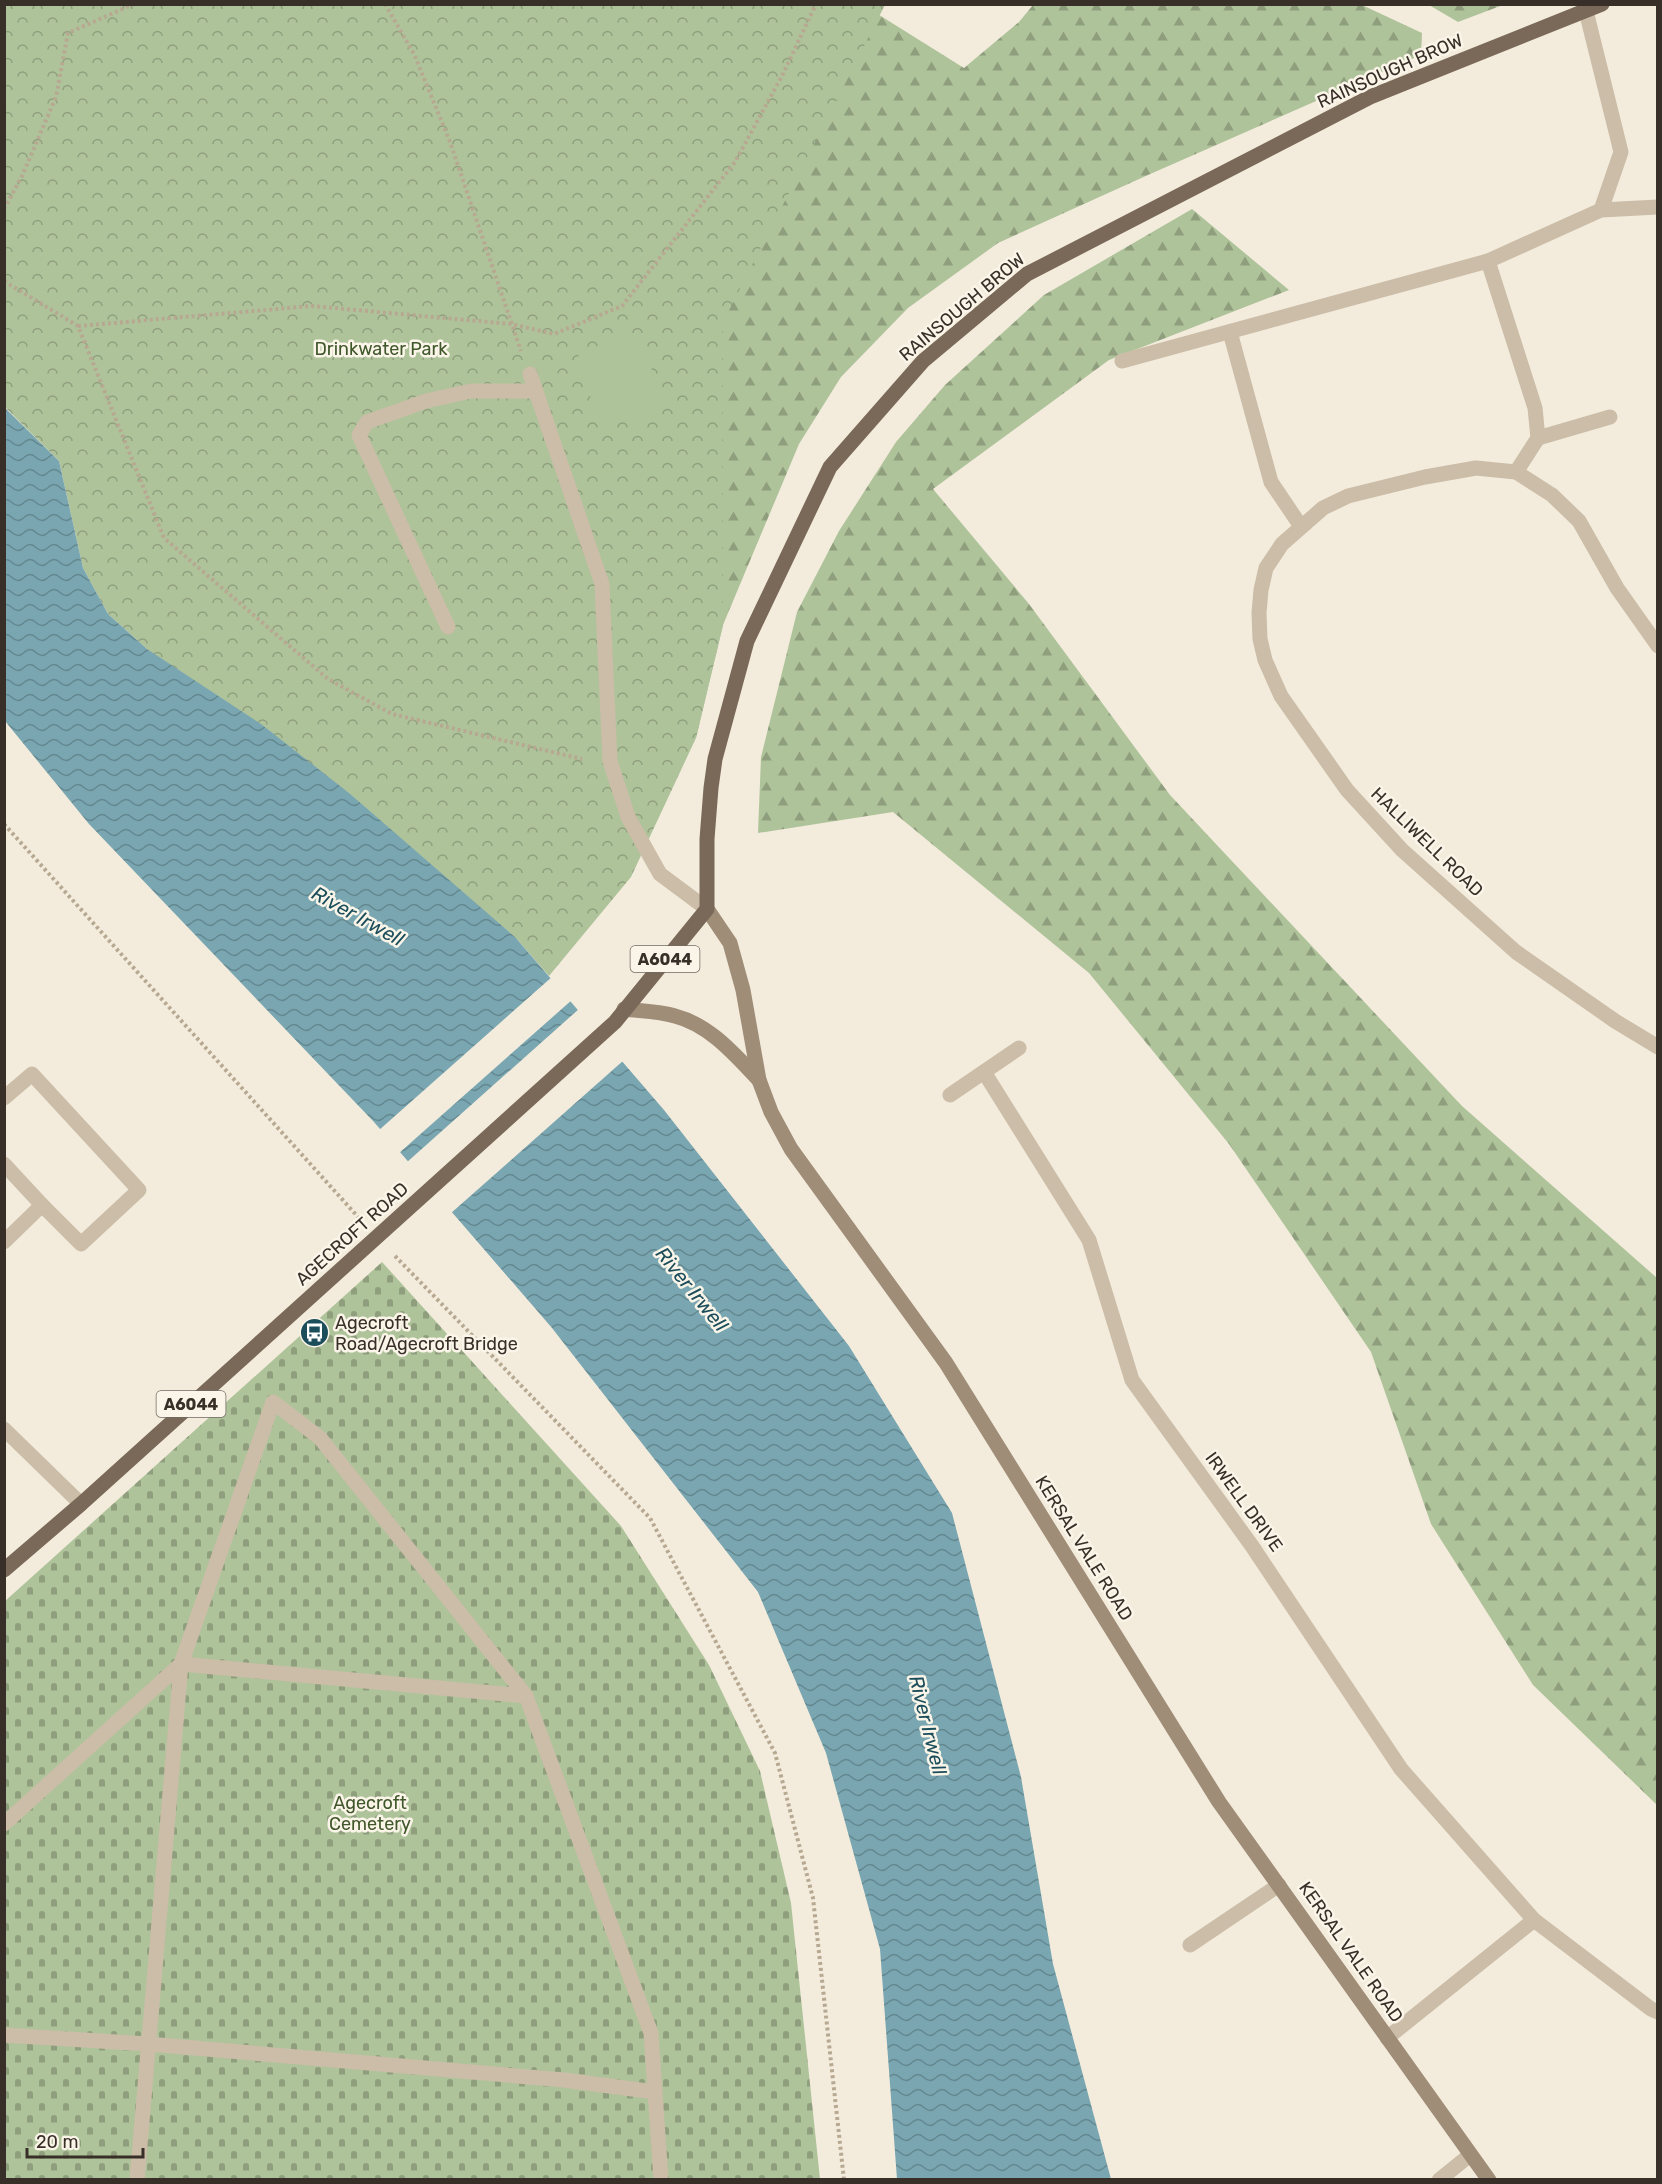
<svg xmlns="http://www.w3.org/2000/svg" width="1662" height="2184" viewBox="0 0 1662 2184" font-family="Rubik,sans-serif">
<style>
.forest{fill:url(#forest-firs)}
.cemetery{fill:url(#cemetery-stones)}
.park{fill:url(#park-crowns)}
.garden{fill:#afc39b}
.water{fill:url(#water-waves)}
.pier{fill:#f3ecdc}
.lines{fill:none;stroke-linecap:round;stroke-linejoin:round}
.path{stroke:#b7a891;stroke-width:4;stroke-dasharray:3 3;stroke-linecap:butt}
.lane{stroke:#cbbda7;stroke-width:15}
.street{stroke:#cbbda7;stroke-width:15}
.secondary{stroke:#9f8d78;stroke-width:15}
.primary{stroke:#7a6958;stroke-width:15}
.labels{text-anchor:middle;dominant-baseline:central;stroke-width:5;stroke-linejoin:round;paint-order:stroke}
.shield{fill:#faf5e8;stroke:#726a62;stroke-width:1.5}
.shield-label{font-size:16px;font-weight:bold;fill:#382f28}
.street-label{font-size:18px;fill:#382f28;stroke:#faf5e8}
.park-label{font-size:18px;fill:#40572b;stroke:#faf5e8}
.poi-label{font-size:18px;fill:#382f28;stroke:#faf5e8;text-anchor:start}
.water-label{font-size:20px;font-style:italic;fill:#1c4d5b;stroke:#faf5e8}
</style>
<defs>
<pattern id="forest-firs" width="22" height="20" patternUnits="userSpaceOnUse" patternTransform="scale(1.5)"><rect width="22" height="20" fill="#afc39b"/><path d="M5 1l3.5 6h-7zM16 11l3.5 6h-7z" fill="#8f9f7e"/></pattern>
<pattern id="cemetery-stones" width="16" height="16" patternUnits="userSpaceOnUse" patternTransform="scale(1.5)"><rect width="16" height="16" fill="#afc39b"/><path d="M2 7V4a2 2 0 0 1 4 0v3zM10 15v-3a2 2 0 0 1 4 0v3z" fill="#8f9f7e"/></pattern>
<pattern id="park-crowns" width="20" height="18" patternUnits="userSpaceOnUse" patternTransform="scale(1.5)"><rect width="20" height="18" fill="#afc39b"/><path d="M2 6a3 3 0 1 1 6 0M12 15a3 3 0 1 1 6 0" fill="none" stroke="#8f9f7e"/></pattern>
<pattern id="water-waves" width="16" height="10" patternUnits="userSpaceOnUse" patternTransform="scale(1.5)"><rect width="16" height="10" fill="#79a6b1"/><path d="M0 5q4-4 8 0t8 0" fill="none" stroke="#648890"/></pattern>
</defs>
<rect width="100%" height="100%" fill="#f3ecdc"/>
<g class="forest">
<path d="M1033,5H1362L1422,33L1421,55L1148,175L998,243L908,308L841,377L799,444L723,625L696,738L635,310L868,8L964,68L1019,22Z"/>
<path d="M1429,5H1503L1458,22Z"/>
<path d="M1192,209L1289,290L1109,360L933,489L1029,604L1170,795L1462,1106L1657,1278V1805L1533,1685L1431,1524L1371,1352L1229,1144L1089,973L893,812L758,833L761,757L797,612L839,531L896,442L945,385L1044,295Z"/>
</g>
<path class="cemetery" d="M382,1262L621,1526L709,1665L760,1771L791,1903L820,2179H5L4,1602Z"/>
<path class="park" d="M4,5H885L723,322V625L696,738L631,877L549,976L515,937L147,649L108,614L83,568L59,461L5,407Z"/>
<path class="garden" d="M644,336L661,410L599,426L577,351Z"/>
<path class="water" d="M4,407L59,461L83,568L108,614L147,649L261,724L349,793L515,937L664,1110L849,1346L952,1513L1021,1777L1053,1964L1111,2179H897L880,1949L826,1753L758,1592L552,1328L374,1122L89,824L5,721Z"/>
<g class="pier">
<path d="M553,976L573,999L398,1154L378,1131Z"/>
<path d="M580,1008L624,1060L450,1214L406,1163Z"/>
</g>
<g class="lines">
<g class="path">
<path d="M385,4L414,54L450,142L521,351"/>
<path d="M4,209L22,176L56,97L68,33L134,4"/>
<path d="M4,281L78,326L164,538L328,679L392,714L582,759"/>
<path d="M78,326L312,306L511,324L554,334L622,306L735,162L783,74L816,4"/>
<path d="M4,824L359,1218"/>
<path d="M395,1256L650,1518L775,1753L813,1898L844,2180"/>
</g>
<g class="lane">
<path d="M1586,11L1621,152L1601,210"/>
<path d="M1488,261L1535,408L1538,438L1516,472"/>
<path d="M1230,332L1271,482L1300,525"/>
<path d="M1122,361L1488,261L1601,210L1658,207"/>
<path d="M530,374L602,584L610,761L628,817L660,874L707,909"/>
<path d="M448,627L359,435L367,422L426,401L471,391H535"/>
<path d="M4,1098L32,1074L139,1190L81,1244L42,1205L4,1164"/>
<path d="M4,1242L42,1205"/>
<path d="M4,1429L81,1504"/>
<path d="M4,1824L181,1664L526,1696L651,2033L661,2180"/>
<path d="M4,2035L148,2044L564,2080L655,2092"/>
<path d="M137,2180L181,1664L273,1402L320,1438L526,1696"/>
</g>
<g class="street">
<path d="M1538,438L1610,417"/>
<path d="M1658,646L1617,588L1579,521L1552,495L1516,472L1476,468L1425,477L1348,496L1323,508L1282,544L1266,568L1261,590L1259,613L1260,639L1265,660L1281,696L1347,790L1402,850L1516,952L1615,1021L1658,1047"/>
<path d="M984,1072L1089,1240L1132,1380L1252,1546L1401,1769L1534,1920L1651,2009L1658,2012"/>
<path d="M950,1095L1019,1048"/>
<path d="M1190,1945L1279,1885"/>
<path d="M1387,2038L1534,1920"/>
<path d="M1439,2180L1470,2155"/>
</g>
<g class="secondary">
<path d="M707,909L730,943L743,990L759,1080L771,1112L791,1149L946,1363L1219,1802L1489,2180"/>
<path d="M624,1009C640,1011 659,1011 675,1016C710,1025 735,1055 759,1080"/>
</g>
<path class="primary" d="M4,1570L81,1504L615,1022L707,909V839L711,788L715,759L747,641L830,467L923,361L1027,274L1370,97L1602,4"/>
</g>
<defs>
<symbol id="bus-disc" viewBox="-11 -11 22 22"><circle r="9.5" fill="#1c4d5b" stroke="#faf5e8"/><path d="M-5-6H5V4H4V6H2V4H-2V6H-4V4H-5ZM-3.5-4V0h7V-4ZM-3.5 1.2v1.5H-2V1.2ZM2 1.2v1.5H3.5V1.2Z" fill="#fff"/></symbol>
</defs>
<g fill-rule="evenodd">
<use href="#bus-disc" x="298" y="1316" width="33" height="33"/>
</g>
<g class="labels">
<g class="shield">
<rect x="630.5" y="946" width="69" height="26" rx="4.5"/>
<rect x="156.5" y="1391" width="69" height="26" rx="4.5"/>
</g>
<g class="shield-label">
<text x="665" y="959">A6044</text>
<text x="191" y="1404">A6044</text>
</g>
<g class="street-label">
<text transform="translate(1390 71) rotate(-24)">RAINSOUGH BROW</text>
<text transform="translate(962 307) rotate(-40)">RAINSOUGH BROW</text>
<text transform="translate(1427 842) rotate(44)">HALLIWELL ROAD</text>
<text transform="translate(352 1234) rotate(-42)">AGECROFT ROAD</text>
<text transform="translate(1244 1502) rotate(54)">IRWELL DRIVE</text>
<text transform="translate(1084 1548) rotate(58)">KERSAL VALE ROAD</text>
<text transform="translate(1351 1952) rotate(55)">KERSAL VALE ROAD</text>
</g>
<g class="park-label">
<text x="381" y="349">Drinkwater Park</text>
<text x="370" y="1803">Agecroft<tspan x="370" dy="21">Cemetery</tspan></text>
</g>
<g class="poi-label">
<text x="335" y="1323">Agecroft<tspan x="335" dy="21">Road/Agecroft Bridge</tspan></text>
</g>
<g class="water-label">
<text transform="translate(358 916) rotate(29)">River Irwell</text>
<text transform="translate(692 1289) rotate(51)">River Irwell</text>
<text transform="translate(928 1725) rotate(76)">River Irwell</text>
</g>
</g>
<rect width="1662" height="2184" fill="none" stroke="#382f28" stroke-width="12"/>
<path d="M27 2148v9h116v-9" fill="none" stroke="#382f28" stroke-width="3"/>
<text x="36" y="2148" font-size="18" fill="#382f28" stroke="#faf5e8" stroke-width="4.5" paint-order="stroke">20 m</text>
</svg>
